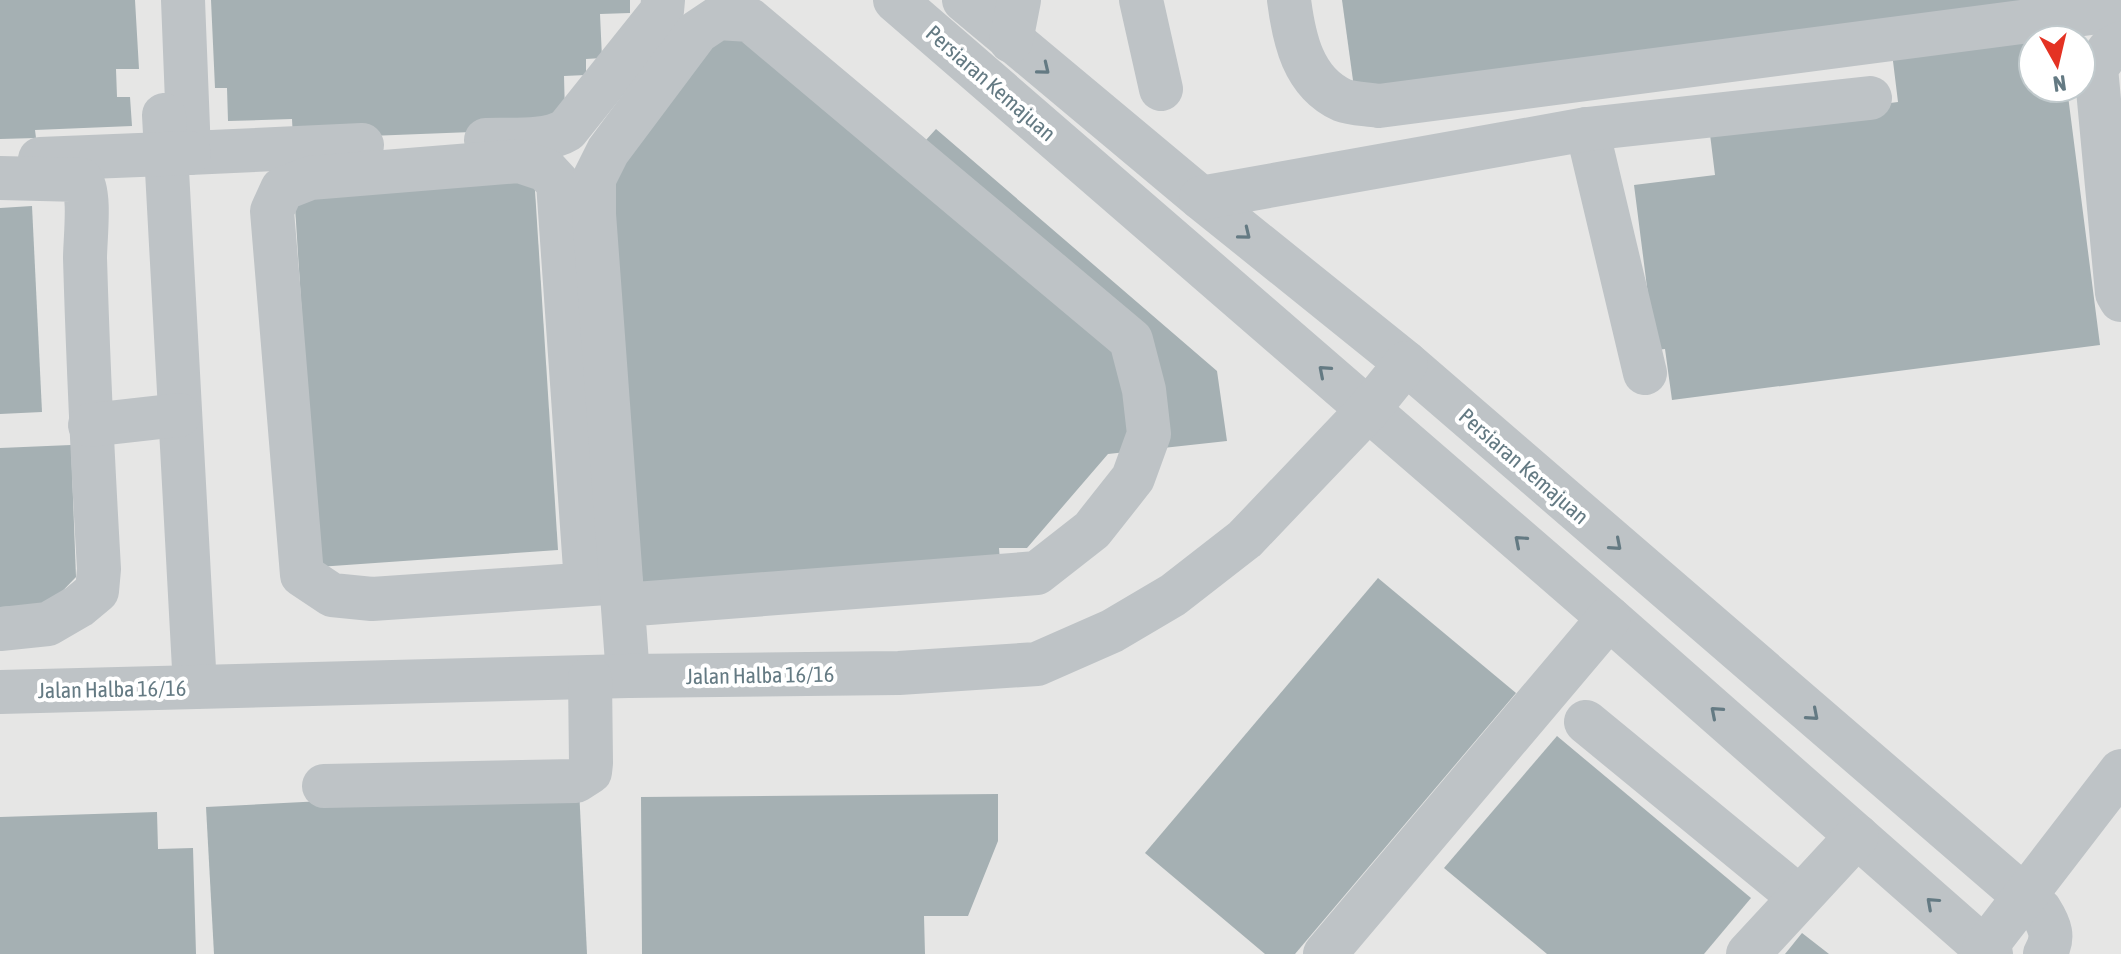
<svg xmlns="http://www.w3.org/2000/svg" width="2121" height="954" viewBox="0 0 2121 954" font-family="'Asap Condensed',sans-serif">
<style>
.built{fill:#e6e6e5;fill-rule:evenodd}
.building{fill:#a5b0b3}
.lines{fill:none;stroke-linecap:round;stroke-linejoin:round}
.minor{stroke:#bec3c6;stroke-width:44}
.oneway{stroke:#647a83}
.labels{text-anchor:middle;dominant-baseline:central;stroke-width:8;stroke-linejoin:round;paint-order:stroke}
.street-label{font-size:22px;fill:#647a83;stroke:#fff}
</style>
<rect width="100%" height="100%" fill="#f5f5f1"/>
<path class="built" d="M0,0H2121V954H0ZM2033,40H2081V88H2033Z"/>
<g class="building">
<path d="M0,0H135L139,69H116L117,97H130L132,126L35,130L36,138L0,139Z"/>
<path d="M211,0H630V13L600,14L602,58L586,59V75L564,76L565,115L550,129L293,139L292,119L228,121L227,88H215Z"/>
<path d="M1342,0H2030L1355,95Z"/>
<path d="M745,1L916,151L936,129L1217,371L1227,441L1108,454L1027,548H999L1000,561L626,584L601,167Z"/>
<path d="M2060,32L2061,40H2033V88H2067L2100,345L1672,400L1665,349L1655,350L1634,185L1715,175L1709,126L1898,102L1892,53Z"/>
<path d="M534,175L558,550L318,567L294,191Z"/>
<path d="M32,206L42,412L0,414V208Z"/>
<path d="M71,445L76,577L49,605L0,607V448Z"/>
<path d="M1378,578L1516,693L1295,954H1265L1145,853Z"/>
<path d="M1557,736L1751,898L1704,954H1547L1444,868Z"/>
<path d="M579,788L587,954H214L206,807Z"/>
<path d="M998,794V841L968,916H924L925,954H642L641,797Z"/>
<path d="M157,812L158,849L193,848L196,954H0V817Z"/>
<path d="M1802,933L1829,954H1785Z"/>
</g>
<g class="lines">
<g class="minor">
<path d="M183,0L189,153L362,145"/>
<path d="M895,0L1609,618L1991,954"/>
<path d="M964,0L1201,198L1406,363L2040,910C2050,926 2055,937 2045,954"/>
<path d="M1141,0L1161,89"/>
<path d="M1289,0C1294,39 1303,82 1342,100C1352,104 1368,104 1379,106L2121,9"/>
<path d="M1011,41L1019,0"/>
<path d="M2121,43L2109,50L2096,68L2117,293L2121,300"/>
<path d="M164,115L195,687"/>
<path d="M1587,129L1645,373"/>
<path d="M486,140C510,139 546,143 567,130L662,11L663,0"/>
<path d="M40,159L189,153"/>
<path d="M0,178L81,180C91,192 85,240 85,258C88,362 93,465 99,569L97,591L79,606L48,624L0,629"/>
<path d="M1201,198L1587,129L1870,98"/>
<path d="M90,425L179,415"/>
<path d="M586,583L558,183L546,170L519,161L310,178L282,189L272,211L302,575L332,595L372,599L621,582"/>
<path d="M623,605L1037,573L1092,530L1133,478L1149,434L1144,390L1131,340L750,20L718,18L697,32L608,151L594,179V214L628,676"/>
<path d="M0,692L628,676L899,673L1037,664L1112,631L1173,595L1245,539L1368,410L1406,363"/>
<path d="M1586,722L1799,897"/>
<path d="M324,786L576,781L590,772L591,763L590,678"/>
<path d="M1984,949L2121,771"/>
<path d="M1325,954L1609,618"/>
<path d="M1748,954L1857,836"/>
</g>
</g>
<defs><path id="oneway-chevron" d="M-2-3.5L2.5 0L-2 3.5" fill="none" stroke-width="1.6" stroke-linecap="round" stroke-linejoin="round" transform="scale(2)"/></defs>
<g class="oneway">
<use href="#oneway-chevron" transform="translate(1044 69) rotate(39)"/>
<use href="#oneway-chevron" transform="translate(1245 234) rotate(39)"/>
<use href="#oneway-chevron" transform="translate(1324 371) rotate(-139)"/>
<use href="#oneway-chevron" transform="translate(1520 541) rotate(-139)"/>
<use href="#oneway-chevron" transform="translate(1616 545) rotate(41)"/>
<use href="#oneway-chevron" transform="translate(1716 712) rotate(-139)"/>
<use href="#oneway-chevron" transform="translate(1813 715) rotate(41)"/>
<use href="#oneway-chevron" transform="translate(1932 903) rotate(-138)"/>
</g>
<g class="labels">
<g class="street-label">
<text transform="translate(991 83) rotate(41)">Persiaran Kemajuan</text>
<text transform="translate(1524 466) rotate(41)">Persiaran Kemajuan</text>
<text transform="translate(760 675) rotate(-1)">Jalan Halba 16/16</text>
<text transform="translate(112 689) rotate(-1)">Jalan Halba 16/16</text>
</g>
</g>
<g transform="translate(2057 64) rotate(172)"><circle r="38" fill="#ffffff" stroke="#c1cacd" stroke-width="2"/>
<path d="M0-6L14 30L0 20L-14 30Z" fill="#e43223"/>
<text y="-12" font-size="22" font-weight="bold" text-anchor="middle" fill="#647a83">N</text>
</g>
</svg>
